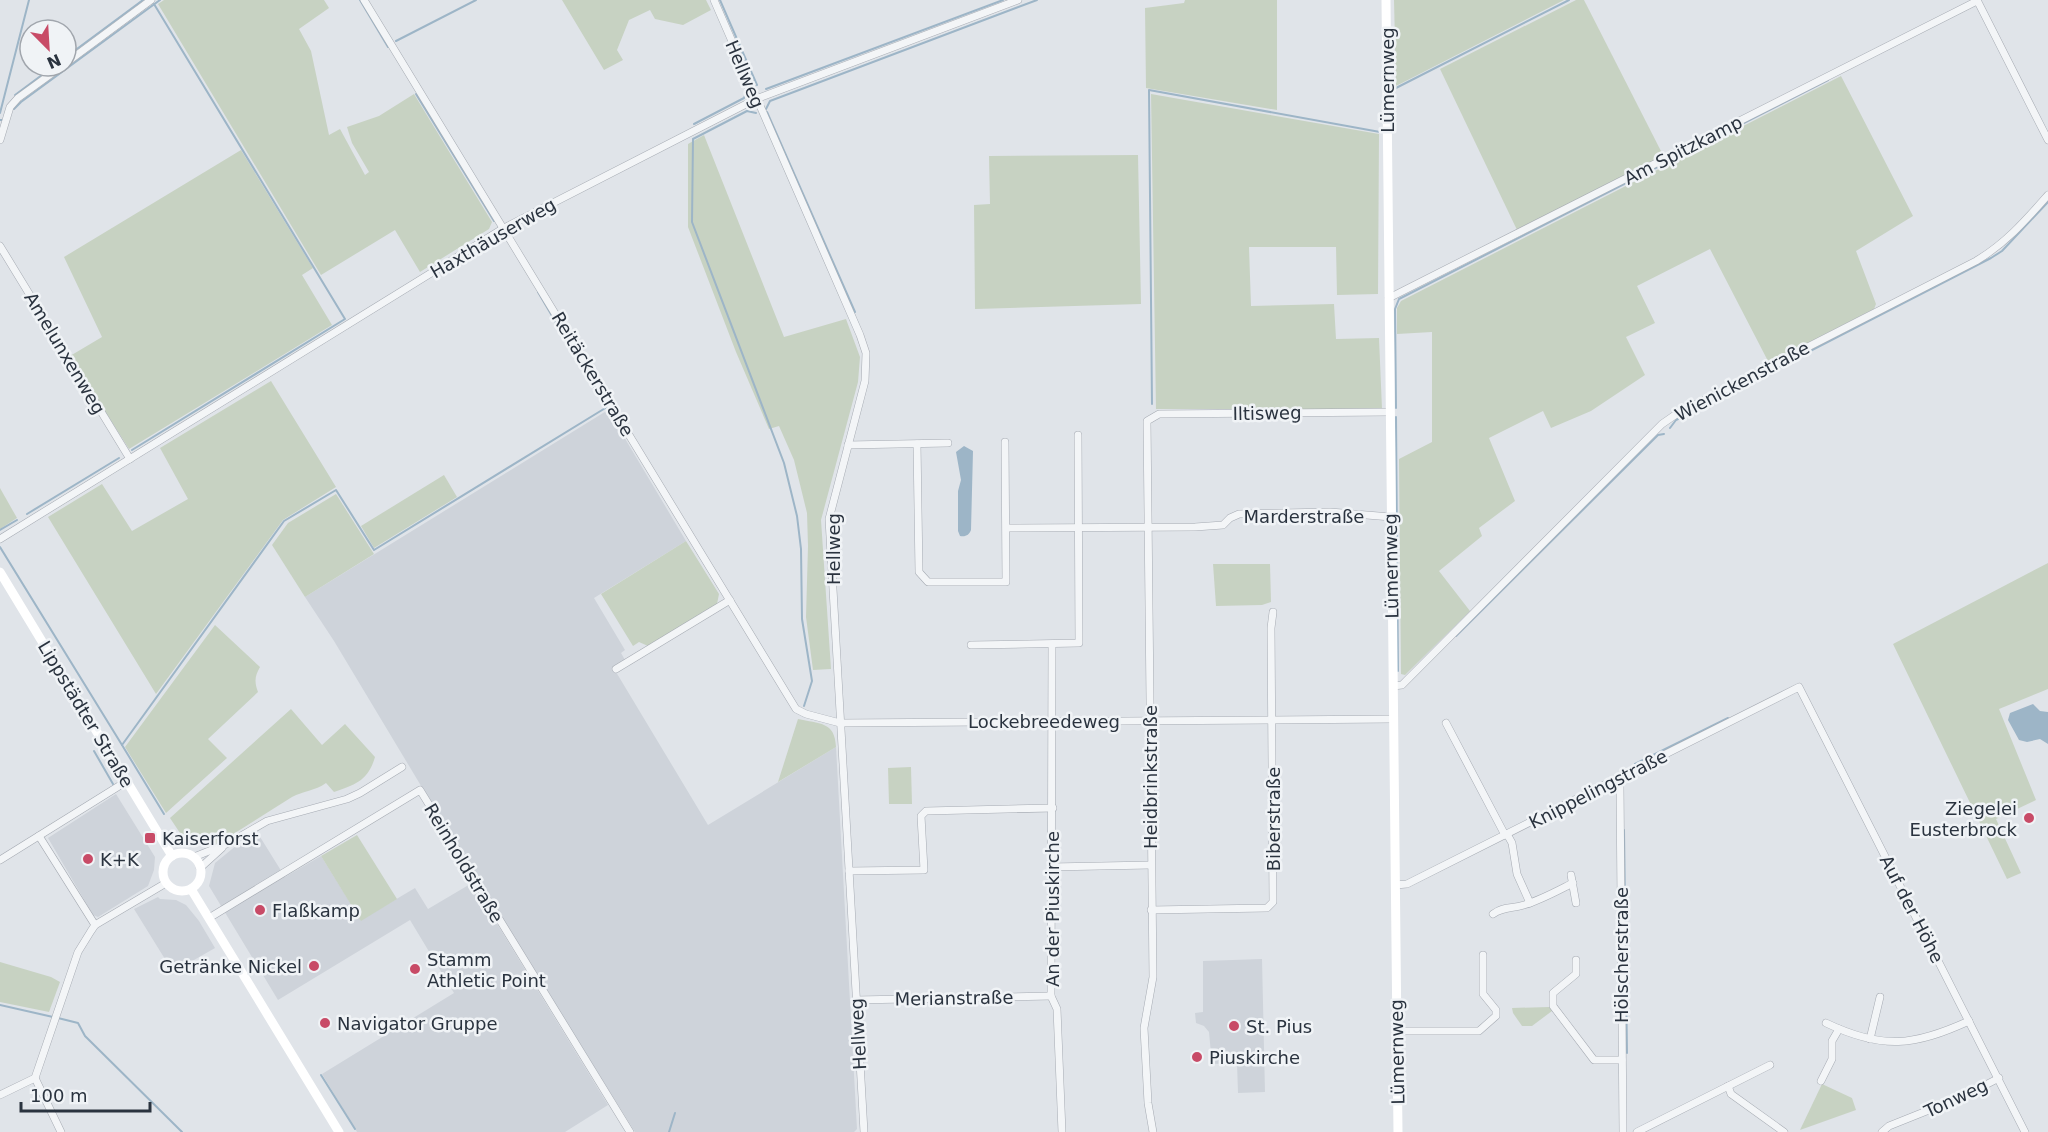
<svg xmlns="http://www.w3.org/2000/svg" width="2048" height="1132" viewBox="0 0 2048 1132" font-family="'DejaVu Sans',sans-serif">
<style>
.built{fill:#ced3da}
.green{fill:#c7d2c2}
.water{fill:#9db5c7}
.lines{fill:none;stroke-linecap:round;stroke-linejoin:round}
.stream{stroke:#9db5c7;stroke-width:2}
.street-casing{stroke:#a6abb3;stroke-width:8}
.street{stroke:#f3f5f7;stroke-width:7}
.secondary{stroke:#fff;stroke-width:9}
.poi-dot{fill:#c84b67;stroke:#f0f3f6;stroke-width:2}
.labels{text-anchor:middle;dominant-baseline:central;stroke-width:5;stroke-linejoin:round;paint-order:stroke}
.street-label{font-size:18px;fill:#2a333f;stroke:#f0f3f6}
.poi-label{font-size:18px;fill:#2a333f;stroke:#f0f3f6;text-anchor:start}
</style>
<rect width="100%" height="100%" fill="#e0e4e9"/>
<g class="built">
<path d="M608,410L686,541L594,598L625,650L621,653L625,660L613,667L708,825L836,747L857,1129L854,1132H635L477,879L334,641L305,597Z"/>
<path d="M116,794L155,857L154,870L148,886L98,917L93,915L48,838Z"/>
<path d="M257,832L285,877L321,856L361,920L415,888L428,909L472,883L608,1105L565,1132H357L322,1074L454,993L410,920L278,1000L209,886L215,863L237,845Z"/>
<path d="M158,897L160,899L176,900L186,905L199,921L215,948L173,972L134,909Z"/>
<path d="M1262,959L1265,1092L1238,1093L1237,1063L1212,1064L1209,1032L1204,1026L1196,1023L1195,1013L1203,1012V961Z"/>
</g>
<g class="green">
<path d="M164,0H324L329,8L299,29L311,51L329,135L340,129L365,175L369,172L352,143L347,127L379,116L414,94L492,222L489,229L420,272L395,230L321,275L158,4Z"/>
<path d="M562,0H706L711,10L683,25L655,19L650,10L629,20L617,50L623,60L604,70Z"/>
<path d="M1185,0H1277V110L1146,88L1145,8L1184,3Z"/>
<path d="M1394,0H1564L1396,86Z"/>
<path d="M1576,0H1584L1664,157L1518,232L1440,69Z"/>
<path d="M1841,76L1913,216L1856,251L1876,304L1874,309L1769,363L1710,249L1637,286L1655,323L1626,337L1645,375L1591,411L1551,428L1543,411L1489,438L1515,501L1479,528L1482,536L1439,571L1470,611L1405,675L1401,674L1399,459L1432,442V332L1397,334V308L1401,301Z"/>
<path d="M1151,94L1379,134L1378,294L1337,295L1336,247H1249L1251,306L1334,304L1336,339L1379,338L1382,409H1156Z"/>
<path d="M704,135L784,337L846,319L860,357L858,382L821,520L831,669L813,670L806,617L808,546L807,513L794,460L779,426L769,429L736,352L688,227V144Z"/>
<path d="M241,150L313,268L302,275L332,325L129,449L70,356L102,337L64,257Z"/>
<path d="M1138,155L1141,304L975,309L974,205L990,204L989,156Z"/>
<path d="M271,381L336,487L283,520L156,694L48,517L102,484L132,531L188,499L160,448Z"/>
<path d="M444,475L457,497L374,548L361,526Z"/>
<path d="M0,488L17,518L0,529Z"/>
<path d="M336,494L374,554L305,597L272,545L288,523Z"/>
<path d="M686,541L719,594L717,604L648,646L639,642L633,646L601,594Z"/>
<path d="M2048,563V689L1999,709L2036,800L1996,819L2021,873L2007,879L1893,644Z"/>
<path d="M1213,564H1270L1271,602L1262,605L1216,606Z"/>
<path d="M215,625L260,667C255,676 254,681 258,692L208,739L227,758L166,813L125,747Z"/>
<path d="M291,709L322,745L345,724L375,757C368,781 356,784 334,792L326,783C315,791 303,791 292,797C264,814 237,833 208,848L203,844L186,842L170,818Z"/>
<path d="M798,719C819,724 835,721 836,747L778,782Z"/>
<path d="M911,767L912,804H889L888,768Z"/>
<path d="M357,835L397,899L361,921L321,856Z"/>
<path d="M0,962L51,977L60,982L49,1012L0,1002Z"/>
<path d="M1549,1007L1552,1011L1532,1026H1522L1513,1013L1512,1008Z"/>
<path d="M1822,1084L1852,1098L1856,1110L1800,1130Z"/>
</g>
<g class="water">
<path d="M964,446L973,451L971,530C969,535 966,537 960,536L958,531V491L961,480L956,452Z"/>
<path d="M2033,704L2040,711L2048,712V744L2040,739L2027,742L2019,740L2008,720L2010,713Z"/>
</g>
<g class="lines">
<g class="stream">
<path d="M360,0L388,47"/>
<path d="M720,0L757,85"/>
<path d="M396,41L476,0"/>
<path d="M66,57L143,0"/>
<path d="M766,89L1003,0"/>
<path d="M1394,89L1569,0"/>
<path d="M416,94L494,221"/>
<path d="M15,95L54,66"/>
<path d="M14,109L21,102L160,0"/>
<path d="M766,109L770,101L1037,0"/>
<path d="M767,112L855,312"/>
<path d="M0,113L29,0"/>
<path d="M756,113L747,111L693,139L692,222L784,463L797,516L801,549L802,619L812,681L804,706"/>
<path d="M0,120H2"/>
<path d="M694,124L744,98L747,91L733,59"/>
<path d="M538,292L598,394"/>
<path d="M1152,404L1149,90L1380,132"/>
<path d="M1396,408L1395,309L1399,299L1828,80"/>
<path d="M1396,417L1398,671"/>
<path d="M1670,428L1676,420L1991,258L2002,251L2048,202"/>
<path d="M132,450L345,319L154,4"/>
<path d="M27,514L119,458"/>
<path d="M0,530L17,520"/>
<path d="M0,547L122,745"/>
<path d="M1456,636L1658,435L1664,434"/>
<path d="M94,751L113,784"/>
<path d="M1635,764L1728,718"/>
<path d="M164,814L122,745L284,521L336,490L374,550L607,407"/>
<path d="M1624,830L1627,1053"/>
<path d="M0,1005L53,1017"/>
<path d="M58,1018L78,1023L85,1036L182,1132"/>
<path d="M321,1075L355,1129"/>
<path d="M669,1132L675,1113"/>
</g>
<defs>
<g id="street">
<path d="M364,0L796,709L806,714L840,723L1393,719"/>
<path d="M714,0L860,335L866,353L865,381L829,519L864,1132"/>
<path d="M1977,0L2048,140"/>
<path d="M66,63L151,0"/>
<path d="M0,140L10,107L18,98L62,66"/>
<path d="M0,246L130,459"/>
<path d="M1389,298L1977,1"/>
<path d="M917,444L919,572L928,582H1006L1005,442"/>
<path d="M848,445L948,443"/>
<path d="M1007,528L1195,527L1223,525L1230,518L1239,514L1330,512L1391,517"/>
<path d="M0,539L504,228L756,99L1018,0"/>
<path d="M1052,644L1051,996L1057,1009L1062,1132"/>
<path d="M971,645L1079,643L1078,435"/>
<path d="M616,669L730,600"/>
<path d="M1393,686L1402,685L1662,424L1675,415L1976,261C2006,243 2025,221 2048,195"/>
<path d="M1446,723L1505,835"/>
<path d="M1618,779L1620,785L1623,1132"/>
<path d="M1507,834L1512,843L1517,874L1530,903"/>
<path d="M39,836L95,925"/>
<path d="M194,857L229,843L267,821L347,799L360,793L402,767"/>
<path d="M0,860L127,781"/>
<path d="M1051,867L1150,865"/>
<path d="M200,868L222,848"/>
<path d="M849,871L924,870L921,816L926,811L1053,808"/>
<path d="M1571,875L1576,903"/>
<path d="M1395,885L1407,884L1799,687L2025,1132"/>
<path d="M1151,910L1267,908L1273,902L1271,628L1273,612"/>
<path d="M1493,914C1504,906 1512,909 1524,905C1541,900 1557,891 1573,883"/>
<path d="M209,918L420,790L630,1132"/>
<path d="M1576,960V974L1553,993V1006L1594,1060H1622"/>
<path d="M856,1000L1051,996"/>
<path d="M1826,1023C1883,1050 1914,1046 1969,1021"/>
<path d="M1396,1031H1479L1496,1016V1010L1483,994V955"/>
<path d="M1870,1039L1880,997"/>
<path d="M35,1078L61,1132"/>
<path d="M1821,1081L1832,1059V1041L1839,1029"/>
<path d="M1728,1086L1731,1094L1784,1132"/>
<path d="M0,1095L35,1078L78,952L91,931L95,925L166,883"/>
<path d="M1153,1132L1148,1103L1144,1028L1153,977L1147,421L1159,414L1390,412"/>
<path d="M1637,1132L1770,1065"/>
<path d="M1882,1132L1889,1126L1964,1096L1999,1078"/>
</g>
</defs>
<use href="#street" class="street-casing"/>
<use href="#street" class="street"/>
<g class="secondary">
<path d="M1386,0L1398,1132"/>
<path d="M0,572L172,856"/>
<circle cx="182" cy="872" r="19"/>
<path d="M191,889L339,1132"/>
</g>
</g>
<g class="poi-dot">
<circle cx="2029" cy="818" r="6"/>
<rect x="144" y="832" width="12" height="12" rx="3"/>
<circle cx="88" cy="859" r="6"/>
<circle cx="260" cy="910" r="6"/>
<circle cx="314" cy="966" r="6"/>
<circle cx="415" cy="969" r="6"/>
<circle cx="325" cy="1023" r="6"/>
<circle cx="1234" cy="1026" r="6"/>
<circle cx="1197" cy="1057" r="6"/>
</g>
<g class="labels">
<g class="street-label">
<text transform="translate(745 74) rotate(67)">Hellweg</text>
<text transform="translate(1387 80) rotate(-90)">Lümernweg</text>
<text transform="translate(1683 150) rotate(-27)">Am Spitzkamp</text>
<text transform="translate(493 238) rotate(-30)">Haxthäuserweg</text>
<text transform="translate(65 353) rotate(59)">Amelunxenweg</text>
<text transform="translate(593 374) rotate(59)">Reitäckerstraße</text>
<text transform="translate(1742 381) rotate(-28)">Wienickenstraße</text>
<text transform="translate(1267 413) rotate(-1)">Iltisweg</text>
<text x="1304" y="516">Marderstraße</text>
<text transform="translate(833 549) rotate(-90)">Hellweg</text>
<text transform="translate(1391 566) rotate(-91)">Lümernweg</text>
<text transform="translate(86 714) rotate(59)">Lippstädter Straße</text>
<text x="1044" y="721">Lockebreedeweg</text>
<text transform="translate(1150 777) rotate(-90)">Heidbrinkstraße</text>
<text transform="translate(1598 789) rotate(-27)">Knippelingstraße</text>
<text transform="translate(1273 819) rotate(-90)">Biberstraße</text>
<text transform="translate(464 863) rotate(59)">Reinholdstraße</text>
<text transform="translate(1052 909) rotate(-90)">An der Piuskirche</text>
<text transform="translate(1912 909) rotate(63)">Auf der Höhe</text>
<text transform="translate(1621 955) rotate(-90)">Hölscherstraße</text>
<text transform="translate(954 998) rotate(-1)">Merianstraße</text>
<text transform="translate(858 1034) rotate(-93)">Hellweg</text>
<text transform="translate(1397 1052) rotate(-91)">Lümernweg</text>
<text transform="translate(1956 1098) rotate(-25)">Tonweg</text>
</g>
<g class="poi-label">
<text x="2017" y="808" text-anchor="end">Ziegelei<tspan x="2017" dy="21">Eusterbrock</tspan></text>
<text x="162" y="838">Kaiserforst</text>
<text x="100" y="859">K+K</text>
<text x="272" y="910">Flaßkamp</text>
<text x="427" y="959">Stamm<tspan x="427" dy="21">Athletic Point</tspan></text>
<text x="302" y="966" text-anchor="end">Getränke Nickel</text>
<text x="337" y="1023">Navigator Gruppe</text>
<text x="1246" y="1026">St. Pius</text>
<text x="1209" y="1057">Piuskirche</text>
</g>
</g>
<g transform="translate(48 48) rotate(156)"><circle r="28" fill="#f0f3f6" stroke="#a1a6ad" stroke-width="1.5"/>
<path d="M0-4.5L10 22L0 15L-10 22Z" fill="#c84b67"/>
<text y="-9" font-size="16" font-weight="bold" text-anchor="middle" fill="#2a333f">N</text>
</g>
<path d="M21 1102v9h129v-9" fill="none" stroke="#2a333f" stroke-width="3"/>
<text x="30" y="1102" font-size="18" fill="#2a333f" stroke="#f0f3f6" stroke-width="4.5" paint-order="stroke">100 m</text>
</svg>
